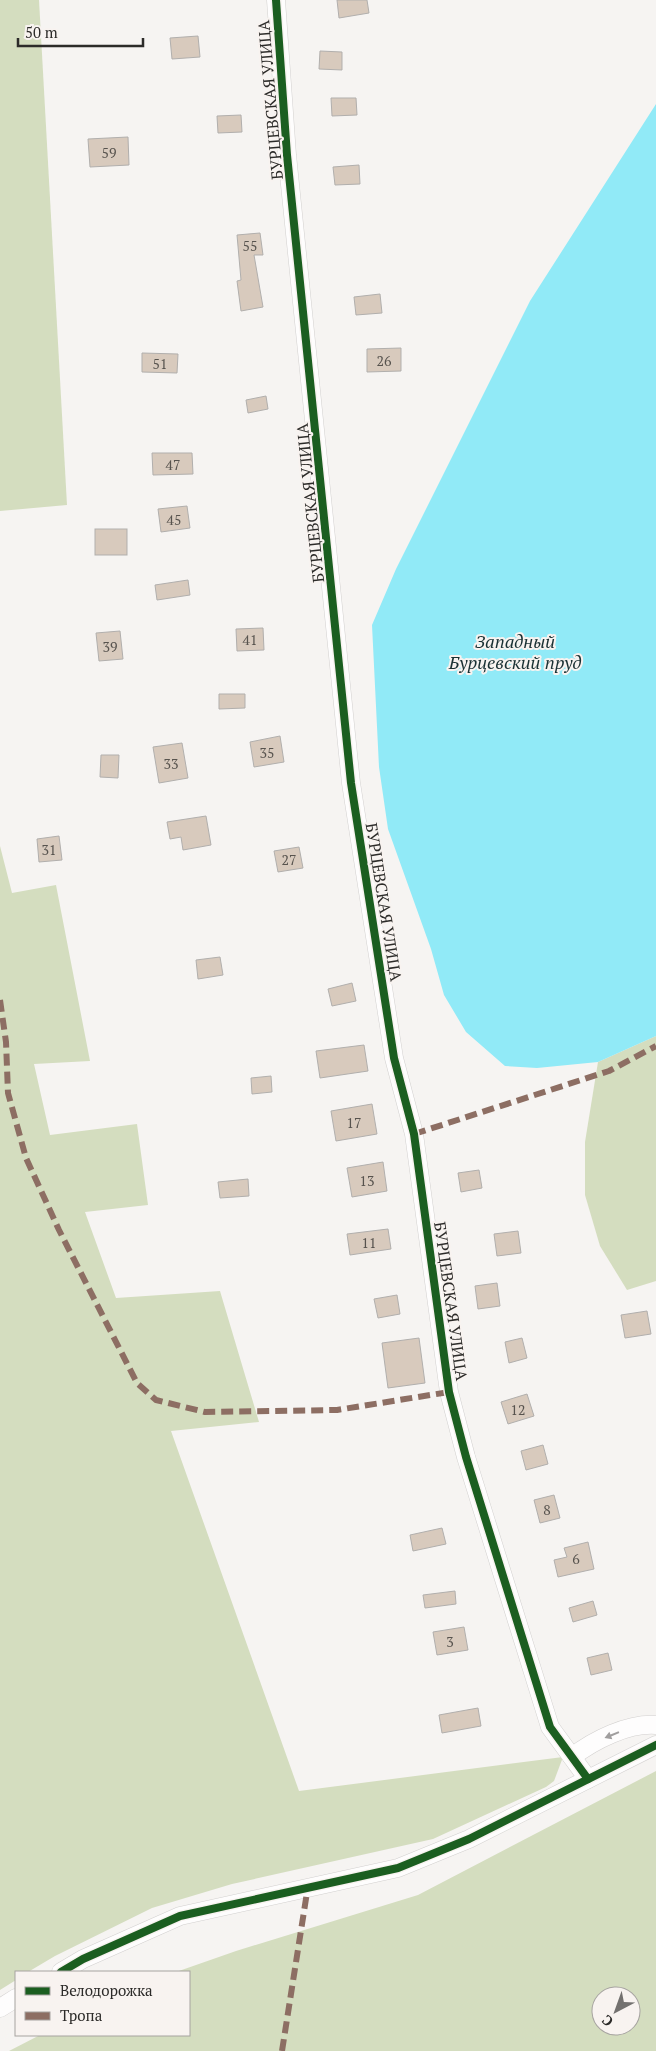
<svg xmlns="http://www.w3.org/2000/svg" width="656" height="2051" viewBox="0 0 656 2051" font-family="'PT Serif',serif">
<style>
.green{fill:#d4ddbf;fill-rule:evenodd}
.water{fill:#91eaf7}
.building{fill:#d8cabd;stroke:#b1afad}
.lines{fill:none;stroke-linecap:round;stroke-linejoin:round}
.minor-casing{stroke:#d2d0cf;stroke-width:19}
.minor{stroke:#fefdfd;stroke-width:18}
.quiet{stroke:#8d6e63;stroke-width:6;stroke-dasharray:12 6;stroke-linecap:butt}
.cycleway-casing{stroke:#f8f3f0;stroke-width:11}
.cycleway{stroke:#1b5e20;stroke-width:8}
.oneway{fill:#a09e9e}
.labels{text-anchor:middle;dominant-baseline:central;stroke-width:4;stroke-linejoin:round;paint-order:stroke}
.number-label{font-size:14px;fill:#57534e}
.street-label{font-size:16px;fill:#2c2b29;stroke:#f8f3f0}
.water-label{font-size:18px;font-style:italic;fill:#193033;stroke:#f8f3f0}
</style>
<rect width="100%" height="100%" fill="#f6f4f2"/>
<g class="green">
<path d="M0,0H39L67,505L0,511Z"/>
<path d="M0,846L12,893L56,885L90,1061L34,1064L50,1135L137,1124L148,1205L85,1212L116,1298L220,1291L259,1422L171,1431L299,1791L563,1757L554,1781L546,1787L433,1839L232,1884L152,1908L55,1956L28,1972H16V1980L0,1990Z"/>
<path d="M656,1036V1281L627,1290L600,1246L585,1195V1142L598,1062Z"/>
<path d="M656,1771V2051H9L40,2035H189V1972H176L236,1951L418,1895ZM601,1996H631V2026H601Z"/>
</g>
<path class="water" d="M656,104V1036L598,1062L537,1068L505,1066L466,1032L444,995L431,949L388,829L379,767L372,625L396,569L530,301Z"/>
<g class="building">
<path d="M337,0H367L369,13L339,18Z"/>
<path d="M198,36L200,57L172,59L170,38Z"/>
<path d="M320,51L342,52V70L319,69Z"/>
<path d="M331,98H356L357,115L332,116Z"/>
<path d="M241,115L242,132L218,133L217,116Z"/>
<path d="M128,137L129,165L90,167L88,139Z"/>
<path d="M359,165L360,184L335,185L333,167Z"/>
<path d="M260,233L263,255H254L263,307L241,311L237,281L241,280L237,235Z"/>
<path d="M380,294L382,313L356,315L354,297Z"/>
<path d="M401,348V371L367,372V349Z"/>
<path d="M142,353L178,354L177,373L142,372Z"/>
<path d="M266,396L268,409L248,413L246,400Z"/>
<path d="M152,453H192L193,474L153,475Z"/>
<path d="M187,506L190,528L161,532L158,509Z"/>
<rect x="95" y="529" width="32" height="26"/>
<path d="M188,580L190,595L157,600L155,585Z"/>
<path d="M263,628L264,650L237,651L236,629Z"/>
<path d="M120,631L123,659L99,661L96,633Z"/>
<path d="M219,694H245V708L219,709Z"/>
<path d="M280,736L284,762L254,767L250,742Z"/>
<path d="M182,743L188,778L159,783L153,747Z"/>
<path d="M101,755H119L118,778L100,777Z"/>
<path d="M206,816L211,845L183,850L181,837L170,839L167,822Z"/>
<path d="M59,836L62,860L39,862L37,839Z"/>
<path d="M299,847L303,868L278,872L274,851Z"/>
<path d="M220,957L223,975L198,979L196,960Z"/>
<path d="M352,983L356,1001L332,1006L328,989Z"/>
<path d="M364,1045L368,1071L320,1078L316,1051Z"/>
<path d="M271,1076L272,1092L252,1094L251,1078Z"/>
<path d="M372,1104L377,1134L336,1141L331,1111Z"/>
<path d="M383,1162L387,1191L352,1197L347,1168Z"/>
<path d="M479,1170L482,1188L461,1192L458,1173Z"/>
<path d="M248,1179L249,1196L220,1198L218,1182Z"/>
<path d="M388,1229L391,1249L350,1255L347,1234Z"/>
<path d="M518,1231L521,1253L497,1256L494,1234Z"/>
<path d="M497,1283L500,1306L478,1309L475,1286Z"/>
<path d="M397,1295L400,1314L378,1318L374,1299Z"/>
<path d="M647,1311L651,1334L625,1338L621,1315Z"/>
<path d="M419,1338L425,1383L388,1388L382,1343Z"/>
<path d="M522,1338L527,1358L509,1363L505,1342Z"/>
<path d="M527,1394L534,1416L508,1424L501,1402Z"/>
<path d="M543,1445L548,1464L526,1470L521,1451Z"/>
<path d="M554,1495L560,1518L540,1523L534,1500Z"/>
<path d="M442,1528L446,1544L413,1551L410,1535Z"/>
<path d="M588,1542L594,1569L558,1577L554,1560L567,1557L564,1548Z"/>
<path d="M455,1591L456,1604L425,1608L423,1595Z"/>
<path d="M593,1601L597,1615L573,1622L569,1608Z"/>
<path d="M464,1627L468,1650L437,1655L433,1632Z"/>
<path d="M608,1653L612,1670L591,1675L587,1658Z"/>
<path d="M478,1708L481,1726L442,1733L439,1715Z"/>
</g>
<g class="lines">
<defs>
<g id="minor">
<path d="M276,0L287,155L351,783L394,1058L414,1134L449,1392L466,1457L550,1727L588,1779"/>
<path d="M572,1757C594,1740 628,1723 656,1725"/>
<path d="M61,1972L83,1959L180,1916L398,1868L469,1839L656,1745"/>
<path d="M0,2008L16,1998"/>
</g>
</defs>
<use href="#minor" class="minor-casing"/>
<use href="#minor" class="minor"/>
<g class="quiet">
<path d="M0,1000L6,1042L8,1093L26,1158L59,1230L137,1383L156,1400L205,1412L337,1410L449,1392"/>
<path d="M414,1134L609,1071L656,1046"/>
<path d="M282,2051L308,1886"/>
</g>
<defs>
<g id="cycleway">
<path d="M276,0L287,155L351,783L394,1058L414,1134L449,1392L466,1457L550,1727L588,1779"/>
<path d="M61,1972L83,1959L180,1916L398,1868L469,1839L656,1745"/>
</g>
</defs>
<use href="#cycleway" class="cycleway-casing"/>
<use href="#cycleway" class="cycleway"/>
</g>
<defs><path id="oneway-solid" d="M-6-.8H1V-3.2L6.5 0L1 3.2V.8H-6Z" transform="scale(1.25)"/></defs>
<use class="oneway" href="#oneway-solid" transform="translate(612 1735) rotate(158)"/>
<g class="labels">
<g class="number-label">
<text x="109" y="152">59</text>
<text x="250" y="245">55</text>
<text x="384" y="360">26</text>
<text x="160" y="363">51</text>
<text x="173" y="464">47</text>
<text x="174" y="519">45</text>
<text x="250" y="639">41</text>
<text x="110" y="646">39</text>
<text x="267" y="752">35</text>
<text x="171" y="763">33</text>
<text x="49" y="849">31</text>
<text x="289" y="859">27</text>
<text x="354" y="1122">17</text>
<text x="367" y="1180">13</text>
<text x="369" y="1242">11</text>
<text x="518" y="1409">12</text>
<text x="547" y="1509">8</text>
<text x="576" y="1558">6</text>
<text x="450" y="1641">3</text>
</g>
<g class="street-label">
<text transform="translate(270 100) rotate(-95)">БУРЦЕВСКАЯ УЛИЦА</text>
<text transform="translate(310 503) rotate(-96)">БУРЦЕВСКАЯ УЛИЦА</text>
<text transform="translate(384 902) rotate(81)">БУРЦЕВСКАЯ УЛИЦА</text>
<text transform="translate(451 1301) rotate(82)">БУРЦЕВСКАЯ УЛИЦА</text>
</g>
<g class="water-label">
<text x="515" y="641">Западный<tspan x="515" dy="21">Бурцевский пруд</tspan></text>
</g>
</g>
<rect x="15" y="1971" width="175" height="65" fill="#f8f3f0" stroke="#a6a3a0"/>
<rect x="25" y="1987" width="25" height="8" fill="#1b5e20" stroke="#a6a3a0"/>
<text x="60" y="1996" font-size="15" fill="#2c2b29">Велодорожка</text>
<rect x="25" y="2012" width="25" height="8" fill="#8d6e63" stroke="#a6a3a0"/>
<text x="60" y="2021" font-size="15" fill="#2c2b29">Тропа</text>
<g transform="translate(616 2011) rotate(221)"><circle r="24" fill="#f8f3f0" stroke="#a6a3a0"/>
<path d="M0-4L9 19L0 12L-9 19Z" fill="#73716f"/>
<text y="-8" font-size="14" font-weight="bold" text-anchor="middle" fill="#2c2b29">С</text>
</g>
<path d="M18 38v8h125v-8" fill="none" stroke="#2c2b29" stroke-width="2.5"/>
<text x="25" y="38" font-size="15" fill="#2c2b29" stroke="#f8f3f0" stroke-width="4" paint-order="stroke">50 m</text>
</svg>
